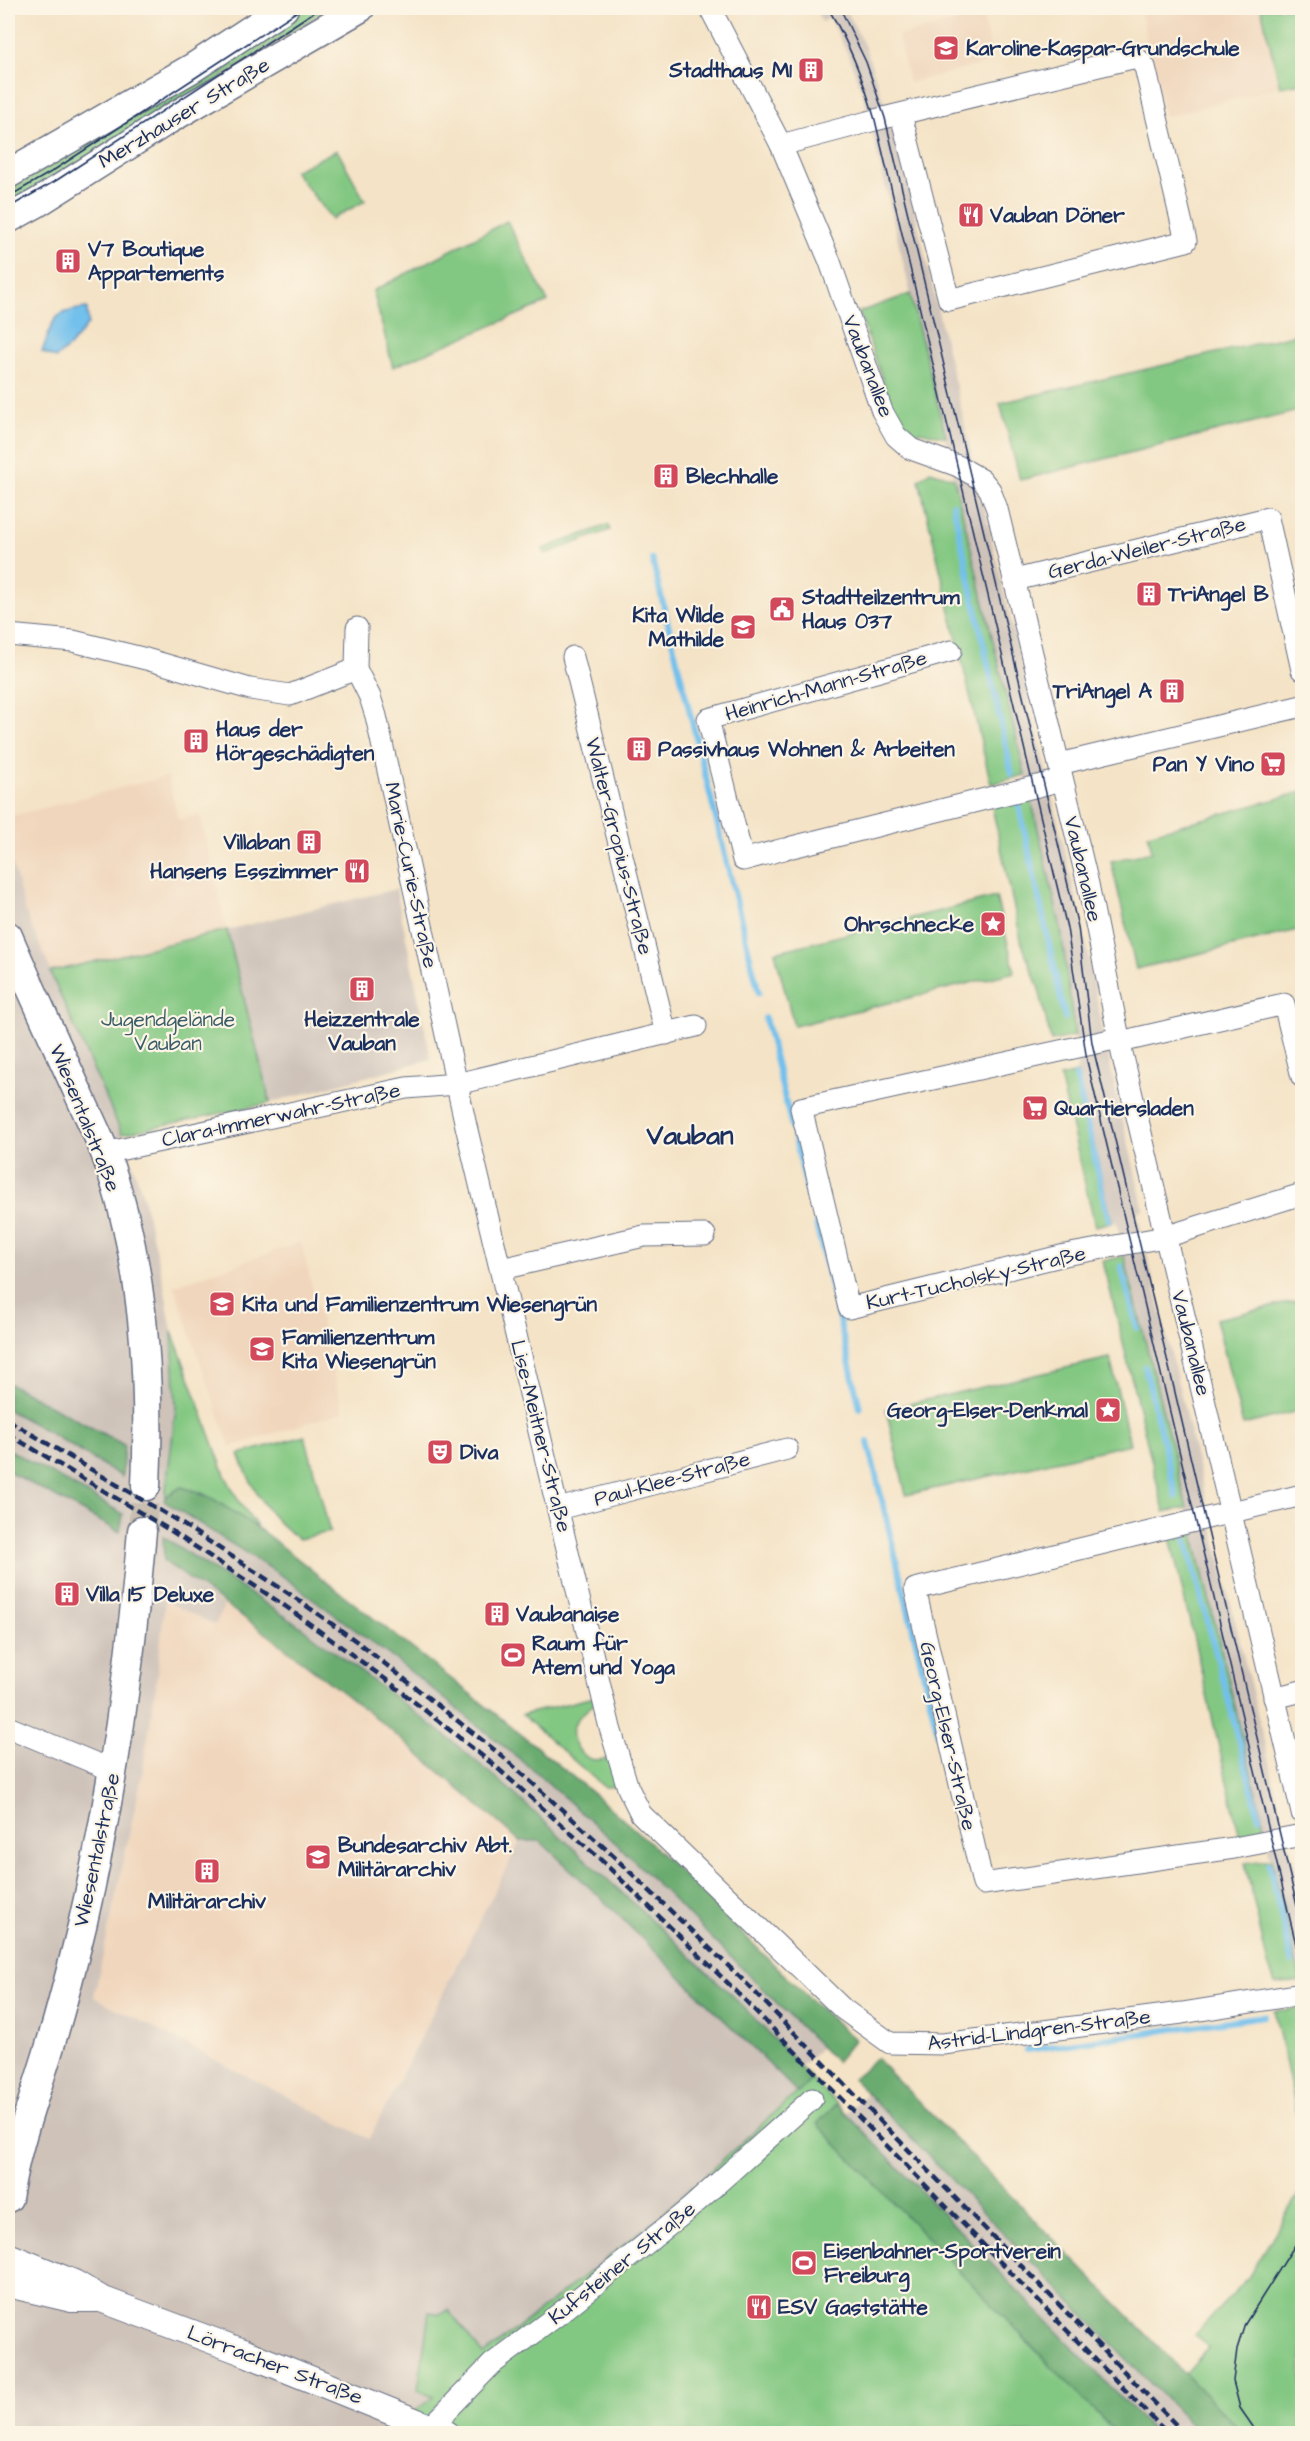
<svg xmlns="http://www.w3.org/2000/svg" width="1310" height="2441" viewBox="0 0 1310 2441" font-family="'Architects Daughter',sans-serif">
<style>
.built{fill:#f0d6bc}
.industrial{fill:#cec2b9}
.green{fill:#83c882;stroke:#4f7c70;stroke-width:1.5}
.forest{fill:#6aac70;stroke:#426e67;stroke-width:1.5}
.water{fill:#72c0ec;stroke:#4678a5;stroke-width:1.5}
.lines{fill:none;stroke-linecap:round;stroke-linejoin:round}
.stream{stroke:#72c0ec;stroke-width:6}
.secondary-tunnel{stroke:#c9bfb1;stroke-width:28;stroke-dasharray:28 14;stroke-linecap:butt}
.minor-casing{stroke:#676e82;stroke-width:23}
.tertiary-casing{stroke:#676e82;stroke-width:28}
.secondary-casing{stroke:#676e82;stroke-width:31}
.minor{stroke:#fff;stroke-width:21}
.tertiary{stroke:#fff;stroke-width:26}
.secondary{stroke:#fff;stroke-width:28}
.tram{stroke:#1b2f5e;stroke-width:1.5}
.rail{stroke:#1b2f5e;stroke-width:4.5;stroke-dasharray:9 4.5;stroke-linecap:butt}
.labels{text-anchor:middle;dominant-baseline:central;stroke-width:4.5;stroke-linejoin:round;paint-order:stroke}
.poi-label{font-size:21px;font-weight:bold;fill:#1b2f5e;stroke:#fcf5e5;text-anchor:start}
.street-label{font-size:21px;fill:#1b2f5e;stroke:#fcf5e5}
.park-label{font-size:21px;fill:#3a5d69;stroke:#fcf5e5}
.district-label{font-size:27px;font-weight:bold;fill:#1b2f5e;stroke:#fcf5e5}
</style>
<rect width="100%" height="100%" fill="#fcf5e5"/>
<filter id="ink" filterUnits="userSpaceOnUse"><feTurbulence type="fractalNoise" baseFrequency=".0167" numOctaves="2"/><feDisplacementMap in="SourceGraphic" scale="12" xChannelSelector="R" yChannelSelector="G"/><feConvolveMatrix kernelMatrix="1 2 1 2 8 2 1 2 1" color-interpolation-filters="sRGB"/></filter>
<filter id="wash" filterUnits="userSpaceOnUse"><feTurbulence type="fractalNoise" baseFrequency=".008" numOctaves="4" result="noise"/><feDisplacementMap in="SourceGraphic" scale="24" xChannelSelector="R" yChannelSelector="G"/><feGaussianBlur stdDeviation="1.35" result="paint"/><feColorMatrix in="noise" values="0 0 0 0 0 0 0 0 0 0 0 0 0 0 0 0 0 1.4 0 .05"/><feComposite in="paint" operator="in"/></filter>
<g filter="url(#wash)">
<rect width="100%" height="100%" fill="#f4e3c6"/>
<g class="built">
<path d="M962,8H980L994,61L909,83L898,36L964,20Z"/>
<path d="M1140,8H1261L1280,87L1164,117Z"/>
<path d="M168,776L178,820L200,814L227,930L50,972L25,911L8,847V817Z"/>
<path d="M301,1242L343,1412L230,1447L174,1286Z"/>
<path d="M165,1600L214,1625L224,1606L271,1637L382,1723L520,1841L369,2139L94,1997L142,1775L156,1686Z"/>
</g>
<g class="industrial">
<path d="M814,8H847L846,9L865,47L899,145L1080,915L1110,1066L1144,1210L1137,1212L1302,1900V1990L1158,1390L1116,1221L1112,1222L1110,1218L1077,1073L1075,1036L1061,929L865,101L850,59L830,18L822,22Z"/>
<path d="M8,847L25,911L122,1134L141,1189L164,1285L172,1331L175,1369L176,1408L164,1501L284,1577L405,1667L537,1773L620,1847L821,2047L800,2067L731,1994L666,1933L510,1790L446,1736L300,1626L163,1538L164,1561L224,1606L215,1625L165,1601L156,1686L142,1775L94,1997L369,2139L520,1841H540L603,1900L798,2093L657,2219L386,2433H8V1471L120,1532L123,1514L8,1449V1410L40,1427L122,1477L124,1445L8,1383Z"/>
<path d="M396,889L431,1059L270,1103L227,930Z"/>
<path d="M867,2093L1199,2433H1155L846,2113Z"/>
</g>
<g class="green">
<path d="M294,8H319L320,13L99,158L8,214V191L80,147Z"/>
<path d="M1261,8H1302V83L1280,87Z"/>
<path d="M337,150L365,201L332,219L294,171Z"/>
<path d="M507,221L548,302L393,367L373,291Z"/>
<path d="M910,294L946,437L919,431L914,438L892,407L859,312Z"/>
<path d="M1302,333V410L1020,480L1000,403Z"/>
<path d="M930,471L954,478L1025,775L991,784L919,480Z"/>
<path d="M608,525L610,530L545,554L543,549Z"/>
<path d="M1302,792V929L1136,969L1111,861L1152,852L1148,834Z"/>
<path d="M1031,799L1061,929L1075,1036L1051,1041L1039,989L1022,944L992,807Z"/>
<path d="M996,897L1015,972L794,1026L775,952Z"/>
<path d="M227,930L270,1103L122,1134L50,972Z"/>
<path d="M1077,1073L1112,1222L1095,1226L1060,1077Z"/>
<path d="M1124,1256L1187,1508L1164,1512L1103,1261Z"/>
<path d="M1302,1300V1410L1243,1425L1216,1319Z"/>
<path d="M172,1331L225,1475L240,1503L261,1532L215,1500L200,1492L181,1487L165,1497L176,1408Z"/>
<path d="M1110,1358L1130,1444L906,1495L886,1409Z"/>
<path d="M305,1436L330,1532L299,1539C268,1518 252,1489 239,1454Z"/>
<path d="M1193,1533L1266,1834L1240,1837L1170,1537Z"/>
<path d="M594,1697L595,1702C589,1709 579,1715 575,1723C568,1735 577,1753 590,1759C596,1761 603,1759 609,1759L620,1786L604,1787L522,1715Z"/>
<path d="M1272,1859L1301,1982L1275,1983L1268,1965L1245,1863Z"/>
<path d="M1302,2008V2137L1274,2011Z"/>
<path d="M812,2079L837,2104L818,2124L1116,2433L386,2434L433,2397L418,2390L429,2312L439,2314L449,2310L483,2355L657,2219Z"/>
<path d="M1302,2188V2433H1243L1184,2375L1208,2348L1195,2334L1248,2278Z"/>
</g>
<g class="forest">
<path d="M8,1383L124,1445L122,1477L40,1427L8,1410Z"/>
<path d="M8,1449L123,1514L120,1532L8,1471Z"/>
<path d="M181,1487C234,1501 301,1563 346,1597C440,1670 535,1743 625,1821C705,1890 774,1971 855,2039L836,2062L620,1847L537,1773L405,1667L284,1577L164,1501L165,1497Z"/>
<path d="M163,1537L300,1626L446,1736L510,1790L666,1933L731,1994L812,2079L798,2093L603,1900L540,1841H520L382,1723L271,1637L164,1561Z"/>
<path d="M876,2058L1243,2433H1199L853,2079Z"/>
<path d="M837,2104L846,2113L1155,2433H1116L817,2124Z"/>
</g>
<path class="water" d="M87,308L88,324L70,346L56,358L42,352C54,320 50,312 87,308Z"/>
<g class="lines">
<g class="stream">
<path d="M953,504L1012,774"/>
<path d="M652,559L759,993"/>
<path d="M1019,806L1065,1018"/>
<path d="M765,1018L810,1200"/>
<path d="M1076,1076L1109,1220"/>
<path d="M816,1223L860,1408"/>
<path d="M1121,1266L1137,1328"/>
<path d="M1145,1367L1176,1496"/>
<path d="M868,1442L938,1734"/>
<path d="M1186,1539L1259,1817"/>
<path d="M1269,1864L1292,1962"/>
<path d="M1027,2050L1264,2016"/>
</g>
</g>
</g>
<g filter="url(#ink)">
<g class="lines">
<path class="secondary-tunnel" d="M142,1531L146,1486"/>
<defs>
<g id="minor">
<path d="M710,8L781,145L830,262L882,411L896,436L911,449L958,466L982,480L990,490L997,509L1088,884L1122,1053L1302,1813"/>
<path d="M781,145L875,120L1132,58L1139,60L1145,67L1186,241L949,300L901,115"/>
<path d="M1015,580L1268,518L1302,670"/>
<path d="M357,628L356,669L370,697L376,716L466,1126L610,1728L628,1788L641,1814L843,2009L890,2043L943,2044L1182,2013L1302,1994"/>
<path d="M8,635L73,641L146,659L250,689L290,695L356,669"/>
<path d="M573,657L666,1034"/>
<path d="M1059,764L1302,706"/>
<path d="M792,847L1062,780"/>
<path d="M784,849L743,860L708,719L951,651"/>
<path d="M1119,1038L801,1108L849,1308L1065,1255L1165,1237L1302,1194"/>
<path d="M1120,1042L1284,1004L1302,1077"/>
<path d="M105,1153L406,1088L457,1084L696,1026"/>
<path d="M501,1269L644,1236L705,1235"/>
<path d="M1302,1495L915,1589L983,1884L1234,1848L1302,1835"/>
<path d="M558,1509L787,1449"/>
<path d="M1274,1698L1302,1691"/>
<path d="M8,1727L114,1771"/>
<path d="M431,2427L492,2364L559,2314L689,2209L812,2099"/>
</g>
<g id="tertiary">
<path d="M8,2256L74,2283L101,2299L243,2352L447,2434"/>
<path d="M8,2284L72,2299H95"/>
</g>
<g id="secondary">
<path d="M8,174L194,67L284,8"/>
<path d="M8,219L37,203L168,120L360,8"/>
<path d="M8,936C30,988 54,1039 77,1090C86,1111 97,1132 105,1153C144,1258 151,1375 146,1486"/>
<path d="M8,2198C15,2151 31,2107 45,2062C59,2018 71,1971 82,1926C112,1796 131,1664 142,1531"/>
</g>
</defs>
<use href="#minor" class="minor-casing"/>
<use href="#tertiary" class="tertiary-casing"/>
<use href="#secondary" class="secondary-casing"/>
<use href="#minor" class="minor"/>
<use href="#tertiary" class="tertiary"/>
<use href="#secondary" class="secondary"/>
<g class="tram">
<path d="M828,8C849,43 864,81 875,120L1067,928L1087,1061L1302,1970"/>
<path d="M840,8L866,62L885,118L1078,927L1092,1043L1302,1927"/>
<path d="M8,197L51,172L302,8"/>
<path d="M8,208L57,180L320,8"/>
<path d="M1258,2434L1240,2408L1233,2381L1237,2349L1245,2324L1302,2234"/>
</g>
<g class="rail">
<path d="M8,1420L176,1520L291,1595L356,1641L501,1755L607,1850L744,1981L1185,2434"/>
<path d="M8,1434L173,1532L285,1606L388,1681L495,1766L600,1859L735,1990L1168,2434"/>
</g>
</g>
</g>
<defs>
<symbol id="school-square" viewBox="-11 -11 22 22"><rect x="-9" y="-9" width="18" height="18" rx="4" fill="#d1495b" stroke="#fcf5e5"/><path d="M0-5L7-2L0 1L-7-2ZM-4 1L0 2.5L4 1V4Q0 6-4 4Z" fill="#fff"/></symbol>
<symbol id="building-square" viewBox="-11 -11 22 22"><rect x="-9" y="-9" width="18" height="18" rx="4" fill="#d1495b" stroke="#fcf5e5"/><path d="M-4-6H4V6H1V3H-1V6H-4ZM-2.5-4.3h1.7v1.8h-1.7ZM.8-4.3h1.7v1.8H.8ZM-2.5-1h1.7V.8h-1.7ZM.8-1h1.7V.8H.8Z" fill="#fff"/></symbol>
<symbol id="restaurant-square" viewBox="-11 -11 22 22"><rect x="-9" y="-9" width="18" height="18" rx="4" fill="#d1495b" stroke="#fcf5e5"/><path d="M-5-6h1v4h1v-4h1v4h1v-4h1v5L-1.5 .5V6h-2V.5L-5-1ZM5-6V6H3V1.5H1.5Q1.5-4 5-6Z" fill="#fff"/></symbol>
<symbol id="civic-square" viewBox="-11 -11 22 22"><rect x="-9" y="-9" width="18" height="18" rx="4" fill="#d1495b" stroke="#fcf5e5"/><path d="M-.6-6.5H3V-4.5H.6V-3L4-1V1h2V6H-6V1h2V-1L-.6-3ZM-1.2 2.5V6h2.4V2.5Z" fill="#fff"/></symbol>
<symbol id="supermarket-square" viewBox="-11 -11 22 22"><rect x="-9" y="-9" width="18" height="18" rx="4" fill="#d1495b" stroke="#fcf5e5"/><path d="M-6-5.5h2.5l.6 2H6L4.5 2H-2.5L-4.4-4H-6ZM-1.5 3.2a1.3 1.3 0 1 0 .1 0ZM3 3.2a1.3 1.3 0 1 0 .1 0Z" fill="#fff"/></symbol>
<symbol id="sight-square" viewBox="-11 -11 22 22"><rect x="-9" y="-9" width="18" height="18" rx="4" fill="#d1495b" stroke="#fcf5e5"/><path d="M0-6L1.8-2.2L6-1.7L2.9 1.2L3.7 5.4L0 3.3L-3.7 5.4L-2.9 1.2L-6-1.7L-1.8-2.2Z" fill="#fff"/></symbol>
<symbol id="theatre-square" viewBox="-11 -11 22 22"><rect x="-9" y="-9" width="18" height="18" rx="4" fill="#d1495b" stroke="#fcf5e5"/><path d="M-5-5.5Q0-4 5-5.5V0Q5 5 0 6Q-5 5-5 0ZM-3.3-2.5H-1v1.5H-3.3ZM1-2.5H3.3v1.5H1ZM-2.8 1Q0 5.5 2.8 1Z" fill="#fff"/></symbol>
<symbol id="stadium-square" viewBox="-11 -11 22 22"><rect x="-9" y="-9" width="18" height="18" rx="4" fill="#d1495b" stroke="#fcf5e5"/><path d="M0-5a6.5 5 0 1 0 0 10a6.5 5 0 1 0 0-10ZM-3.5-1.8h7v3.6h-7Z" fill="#fff"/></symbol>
<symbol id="university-square" viewBox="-11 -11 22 22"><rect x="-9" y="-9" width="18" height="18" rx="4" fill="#d1495b" stroke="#fcf5e5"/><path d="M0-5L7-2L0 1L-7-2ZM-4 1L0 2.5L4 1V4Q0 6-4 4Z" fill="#fff"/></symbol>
</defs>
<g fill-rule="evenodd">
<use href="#school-square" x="931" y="33" width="30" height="30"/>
<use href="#building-square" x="796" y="55" width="30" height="30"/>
<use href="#restaurant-square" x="956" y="200" width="30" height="30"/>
<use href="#building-square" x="53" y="246" width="30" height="30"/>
<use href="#building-square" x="651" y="461" width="30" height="30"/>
<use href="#building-square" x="1134" y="579" width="30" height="30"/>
<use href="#civic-square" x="767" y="594" width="30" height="30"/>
<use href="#school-square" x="728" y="612" width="30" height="30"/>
<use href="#building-square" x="1157" y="676" width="30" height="30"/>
<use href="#building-square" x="181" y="726" width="30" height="30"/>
<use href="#building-square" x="624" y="734" width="30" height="30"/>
<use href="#supermarket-square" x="1258" y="749" width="30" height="30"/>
<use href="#building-square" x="294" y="827" width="30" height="30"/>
<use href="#restaurant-square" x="342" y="856" width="30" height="30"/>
<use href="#sight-square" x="978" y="909" width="30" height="30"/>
<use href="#building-square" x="347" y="974" width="30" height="30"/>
<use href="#supermarket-square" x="1020" y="1093" width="30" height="30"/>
<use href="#school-square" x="207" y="1289" width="30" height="30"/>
<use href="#school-square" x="247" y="1334" width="30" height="30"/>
<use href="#sight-square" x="1093" y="1395" width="30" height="30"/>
<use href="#theatre-square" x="425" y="1437" width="30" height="30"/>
<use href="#building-square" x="52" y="1579" width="30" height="30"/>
<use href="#building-square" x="482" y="1599" width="30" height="30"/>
<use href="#stadium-square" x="498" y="1640" width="30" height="30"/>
<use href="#university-square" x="303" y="1842" width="30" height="30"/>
<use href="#building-square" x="192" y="1856" width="30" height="30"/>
<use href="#stadium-square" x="789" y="2248" width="30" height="30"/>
<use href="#restaurant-square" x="744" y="2292" width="30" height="30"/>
</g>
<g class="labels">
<g class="poi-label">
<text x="966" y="48">Karoline-Kaspar-Grundschule</text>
<text x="792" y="70" text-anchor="end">Stadthaus M1</text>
<text x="990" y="215">Vauban Döner</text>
<text x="88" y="249">V7 Boutique<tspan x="88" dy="24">Appartements</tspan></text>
<text x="686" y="476">Blechhalle</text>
<text x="1168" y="594">TriAngel B</text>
<text x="802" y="597">Stadtteilzentrum<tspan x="802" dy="24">Haus 037</tspan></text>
<text x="724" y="615" text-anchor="end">Kita Wilde<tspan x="724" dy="24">Mathilde</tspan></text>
<text x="1152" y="691" text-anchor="end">TriAngel A</text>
<text x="216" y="729">Haus der<tspan x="216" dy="24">Hörgeschädigten</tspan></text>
<text x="658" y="749">Passivhaus Wohnen &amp; Arbeiten</text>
<text x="1254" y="764" text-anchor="end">Pan Y Vino</text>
<text x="290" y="842" text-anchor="end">Villaban</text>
<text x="338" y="871" text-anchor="end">Hansens Esszimmer</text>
<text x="974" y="924" text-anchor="end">Ohrschnecke</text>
<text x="362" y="1019" text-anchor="middle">Heizzentrale<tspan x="362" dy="24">Vauban</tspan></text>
<text x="1054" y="1108">Quartiersladen</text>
<text x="242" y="1304">Kita und Familienzentrum Wiesengrün</text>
<text x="282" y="1337">Familienzentrum<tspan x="282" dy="24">Kita Wiesengrün</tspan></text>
<text x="1088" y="1410" text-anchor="end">Georg-Elser-Denkmal</text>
<text x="460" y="1452">Diva</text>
<text x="86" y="1594">Villa 15 Deluxe</text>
<text x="516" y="1614">Vaubanaise</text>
<text x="532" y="1643">Raum für<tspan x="532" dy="24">Atem und Yoga</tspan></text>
<text x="338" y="1845">Bundesarchiv Abt.<tspan x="338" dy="24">Militärarchiv</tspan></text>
<text x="207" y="1901" text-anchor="middle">Militärarchiv</text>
<text x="824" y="2251">Eisenbahner-Sportverein<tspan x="824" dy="24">Freiburg</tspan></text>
<text x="778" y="2307">ESV Gaststätte</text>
</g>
<g class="street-label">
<text transform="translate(184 113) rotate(-31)">Merzhauser Straße</text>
<text transform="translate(868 366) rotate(69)">Vaubanallee</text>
<text transform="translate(1147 548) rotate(-14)">Gerda-Weiler-Straße</text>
<text transform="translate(826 686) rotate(-16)">Heinrich-Mann-Straße</text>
<text transform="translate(619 846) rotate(76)">Walter-Gropius-Straße</text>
<text transform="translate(1083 869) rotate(77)">Vaubanallee</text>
<text transform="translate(411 875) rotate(78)">Marie-Curie-Straße</text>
<text transform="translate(281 1115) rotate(-12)">Clara-Immerwahr-Straße</text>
<text transform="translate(85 1118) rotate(68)">Wiesentalstraße</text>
<text transform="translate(976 1278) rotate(-13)">Kurt-Tucholsky-Straße</text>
<text transform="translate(1191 1343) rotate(76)">Vaubanallee</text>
<text transform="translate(541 1436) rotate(76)">Lise-Meitner-Straße</text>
<text transform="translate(672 1479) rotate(-15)">Paul-Klee-Straße</text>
<text transform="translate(948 1736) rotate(77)">Georg-Elser-Straße</text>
<text transform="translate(97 1850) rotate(-78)">Wiesentalstraße</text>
<text transform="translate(1039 2030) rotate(-7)">Astrid-Lindgren-Straße</text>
<text transform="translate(622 2263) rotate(-39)">Kufsteiner Straße</text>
<text transform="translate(275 2365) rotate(21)">Lörracher Straße</text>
</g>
<g class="park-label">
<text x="168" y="1019">Jugendgelände<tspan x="168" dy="24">Vauban</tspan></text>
</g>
<g class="district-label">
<text x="690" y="1136">Vauban</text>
</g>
</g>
<rect width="1310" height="2441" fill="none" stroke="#fcf5e5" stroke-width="30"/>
</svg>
